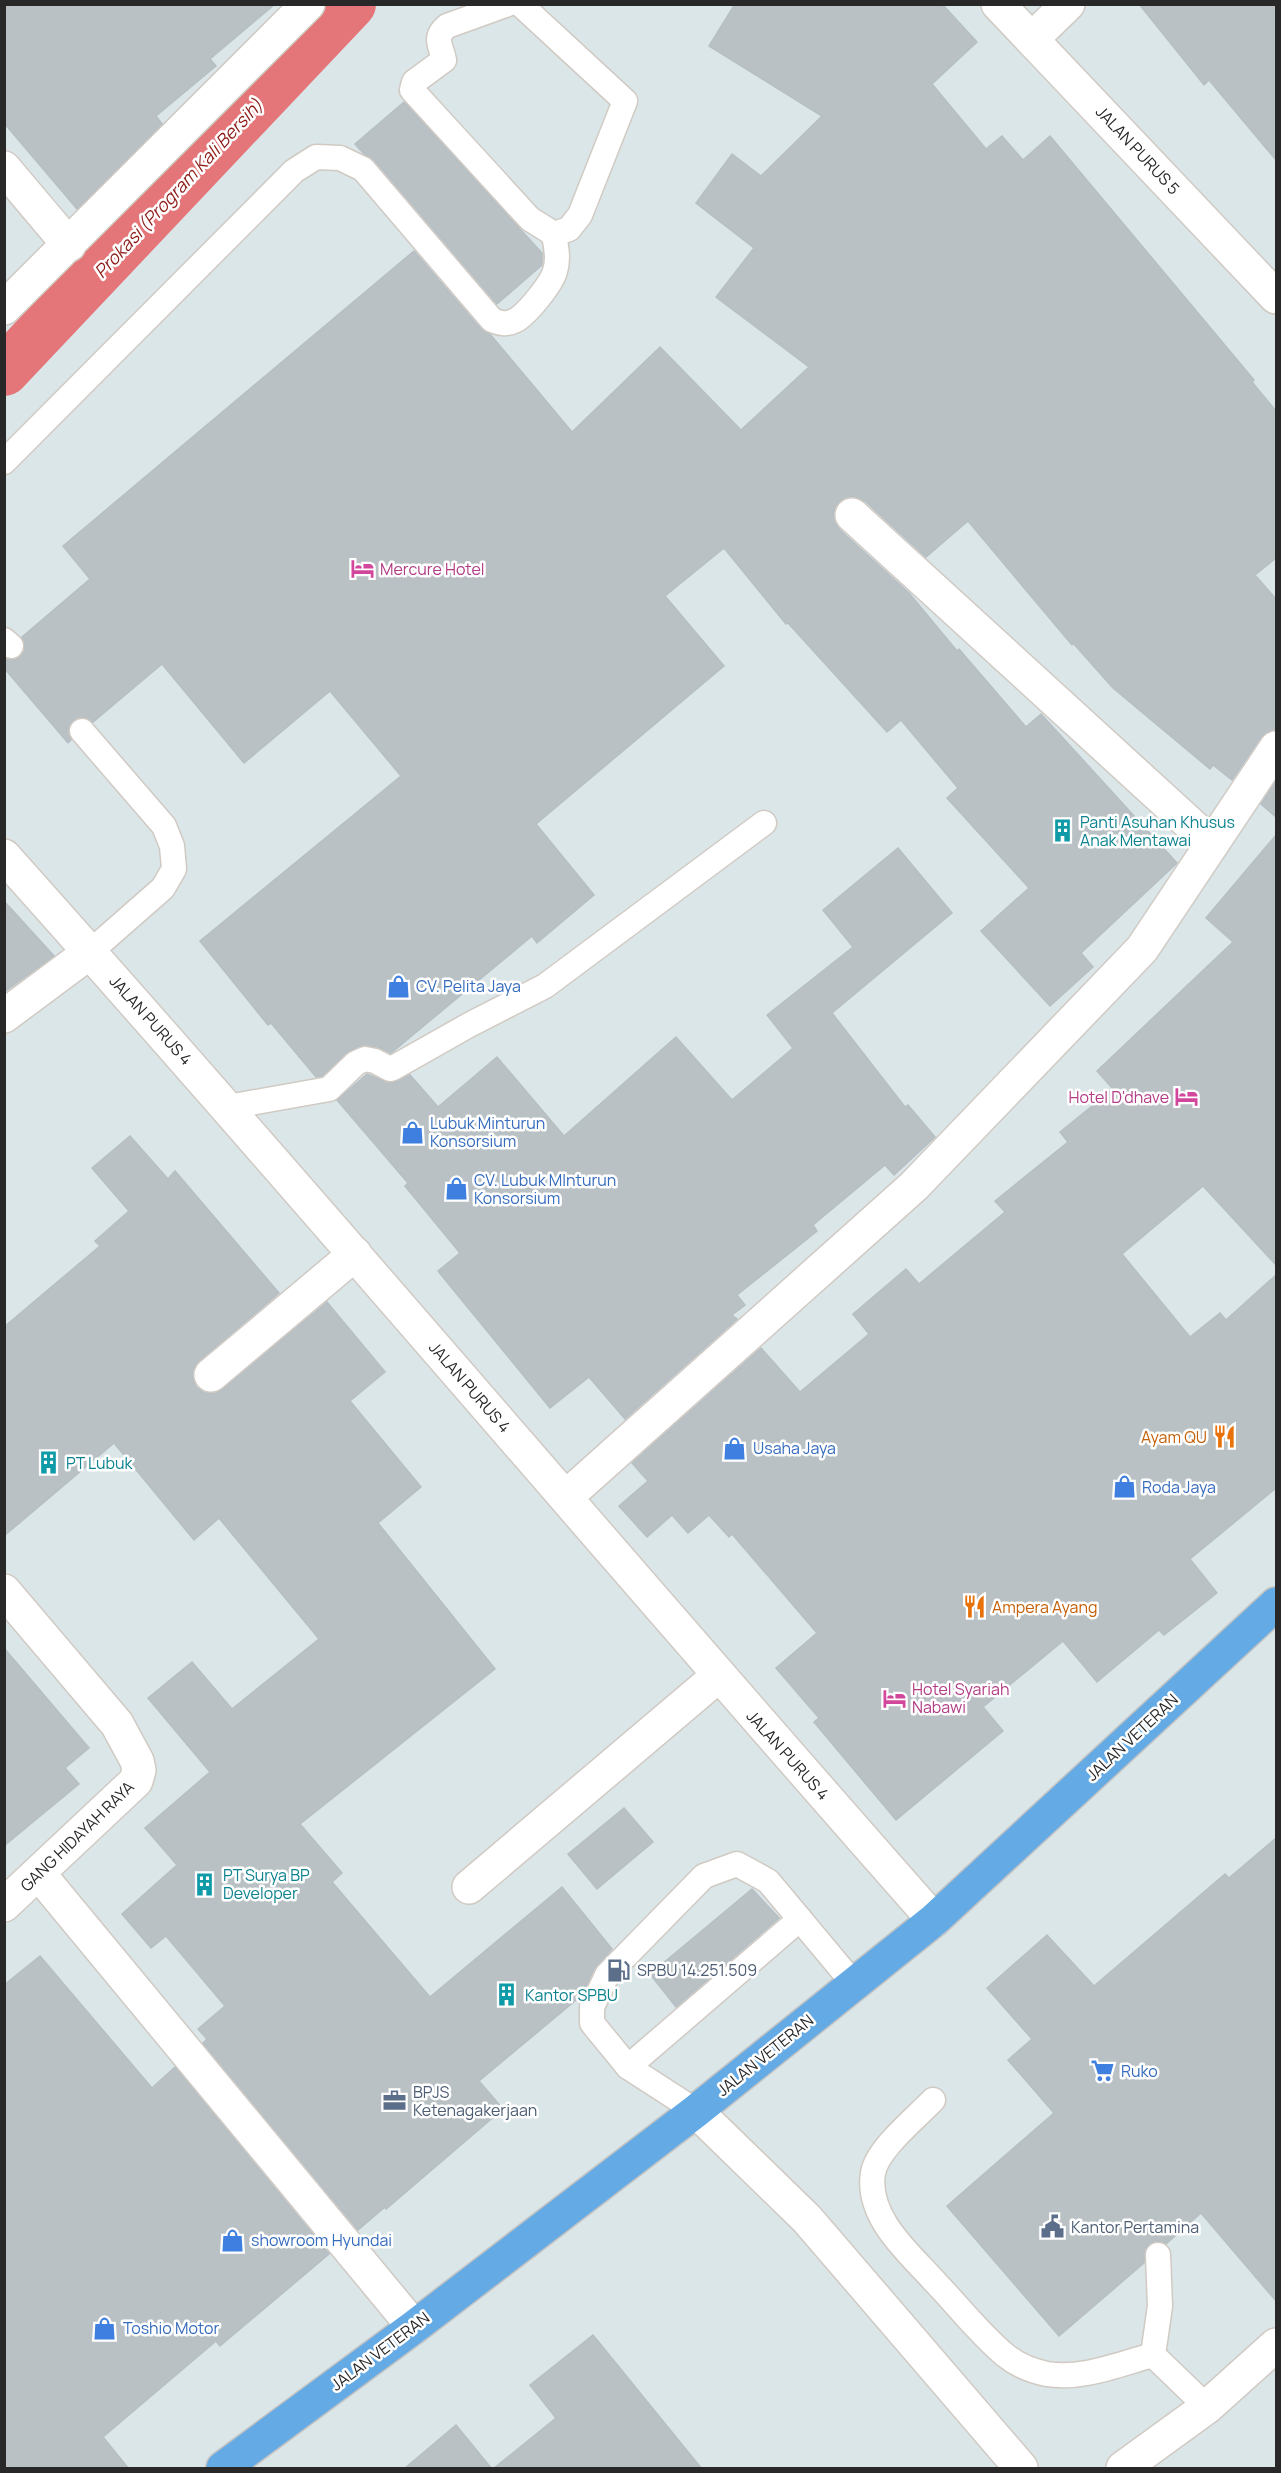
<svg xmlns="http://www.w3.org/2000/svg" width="1281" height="2473" viewBox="0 0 1281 2473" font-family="Manrope,sans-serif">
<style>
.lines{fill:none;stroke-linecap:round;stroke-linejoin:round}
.canal{stroke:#e47579;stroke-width:50}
.building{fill:#bac1c5;stroke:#b5bfc4;stroke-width:1.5}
.service-casing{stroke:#d1cac3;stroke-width:27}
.minor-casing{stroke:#d1cac3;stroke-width:36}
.tertiary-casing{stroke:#d1cac3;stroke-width:36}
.primary-casing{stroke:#c3c3c3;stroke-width:36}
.service{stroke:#fff;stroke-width:24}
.minor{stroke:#fff;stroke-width:33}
.tertiary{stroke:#fff;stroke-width:33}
.primary{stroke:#64aae5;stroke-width:33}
.labels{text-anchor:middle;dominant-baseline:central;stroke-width:5;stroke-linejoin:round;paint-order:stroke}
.street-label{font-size:16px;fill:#282828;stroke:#fff}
.hotel-label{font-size:16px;fill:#b23c85;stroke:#fff;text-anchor:start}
.culture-label{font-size:16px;fill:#0d838f;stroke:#fff;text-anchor:start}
.shop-label{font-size:16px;fill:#366cbe;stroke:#fff;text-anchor:start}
.food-label{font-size:16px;fill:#c56008;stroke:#fff;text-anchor:end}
.service-label{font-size:16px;fill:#4e5e75;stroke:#fff;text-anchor:start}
.water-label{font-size:18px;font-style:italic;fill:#8d1b17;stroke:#fff}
</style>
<rect width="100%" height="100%" fill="#dbe6e9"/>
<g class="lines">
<path class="canal" d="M4,371L351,4"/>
</g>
<g class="building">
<path d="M4,4H275L210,59L216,66L156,116L162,124L77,209L4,123Z"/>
<path d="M735,4H942L977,42L932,84L986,149L1002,136L1023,160L1050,136L1254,380L1252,382L1276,411V558L1255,575L1276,599V729L1267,732L1261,737L1232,780L1213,765L1210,769L1113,688L1073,643L1072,645L968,521L926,557L865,501L855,497H846L838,503L834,512V521L839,529L909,593L957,651L959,649L1026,727L1041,714L1177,863L1081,953L1093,967L1050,1006L981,931L1029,888L947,798L958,788L901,720L887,732L788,623L786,624L724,548L665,596L724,666L536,824L594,895L537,943L532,936L391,1053L378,1047L359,1046L346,1053L322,1076L316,1077L271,1023L268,1025L200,941L401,776L330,691L244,763L162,664L93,722L86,717L73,720L68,727L71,740L68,743L4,668V658L15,660L21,656L25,648L22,637L90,579L63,546L414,251L481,329L490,334L572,432L660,347L741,430L809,367L716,297L754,248L696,203L732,154L761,176L822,116L709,46Z"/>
<path d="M1139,4H1276V160L1209,80L1204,85Z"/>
<path d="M404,102L542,253V265L497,304L374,160L364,154L355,144Z"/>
<path d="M1276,781V817L1261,804Z"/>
<path d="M1276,835V1265L1203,1186L1122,1254L1190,1337L1220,1313L1226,1320L1276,1275V1488L1190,1559L1217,1593L1164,1635L1159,1630L1097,1682L1063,1641L983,1707L1003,1731L896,1820L814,1722L819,1718L776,1668L817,1633L732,1534L729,1537L709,1515L688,1533L672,1515L647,1537L619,1506L648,1481L632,1463L761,1348L800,1392L869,1334L853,1314L906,1269L919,1284L1005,1212L995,1201L1068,1142L1060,1132L1113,1089L1097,1071L1233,942L1206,918Z"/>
<path d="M898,848L952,913L832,1013L905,1107L908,1105L935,1137L894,1175L885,1165L813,1225L817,1231L737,1295L745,1305L732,1315L737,1319L625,1419L589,1377L550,1408L438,1271L460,1253L405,1186L408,1183L337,1100L367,1074L389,1083L410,1075L438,1107L497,1057L564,1136L676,1037L732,1100L793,1048L767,1015L853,947L823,910Z"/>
<path d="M4,901L54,956L4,992Z"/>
<path d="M130,1136L168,1179L175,1171L279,1293L199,1361L193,1369V1378L196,1387L205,1393H215L223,1389L327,1302L385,1372L350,1401L421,1487L378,1523L495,1669L300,1824L342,1873L332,1882L430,1997L562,1887L612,1949L594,1969L582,1995L479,2081L503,2109L386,2209L385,2207L358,2230L203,2043L207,2039L198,2029L225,2006L166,1936L151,1948L122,1914L177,1865L145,1828L210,1772L148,1698L192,1662L232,1709L319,1639L219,1518L194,1540L114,1443L4,1536V1327L100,1246L95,1241L129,1211L92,1168Z"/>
<path d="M4,1648L89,1748L65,1768L79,1784L4,1846Z"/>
<path d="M624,1808L653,1842L597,1889L568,1854Z"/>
<path d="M1276,1838V2301L1201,2213L1166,2244L1158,2241L1150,2243L1145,2249L1144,2263L1059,2336L947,2206L1054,2113L1008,2060L1032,2039L987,1988L1047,1935L1094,1986L1225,1874L1229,1878Z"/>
<path d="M752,1889L779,1918L676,2007L650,1974Z"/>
<path d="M40,1956L152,2088L175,2067L329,2254L220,2346L216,2341L103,2437L129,2469H4V1985Z"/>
<path d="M593,2335L702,2469H493L556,2418L530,2385Z"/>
<path d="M456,2425L492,2469H404Z"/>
</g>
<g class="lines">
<defs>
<g id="service">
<path d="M508,4L447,26C433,38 441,45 444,60L414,82L412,90L530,219L554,234L569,229L580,215L625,101L520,4"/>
<path d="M4,462L294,171L316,157L340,158L363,169L492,320C500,323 506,325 514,321C526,316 552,283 555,271C559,259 556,247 554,234"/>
<path d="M4,640L11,646"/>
<path d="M82,731L164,826L172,846L174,869L163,888L90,952"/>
<path d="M228,1107L329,1089L356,1063L365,1059L375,1061L390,1069L393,1068L469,1025L545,986L764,823"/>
<path d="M628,2067L800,1919"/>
<path d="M933,2100C916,2118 877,2149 873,2173C870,2191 876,2209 886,2225C899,2246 919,2264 936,2283C959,2307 980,2334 1005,2355C1017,2365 1032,2371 1047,2374C1082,2380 1119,2364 1153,2355L1207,2407"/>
<path d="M696,2111L628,2067L592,2023V2007L607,1975L704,1876L737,1864L768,1881L854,1984"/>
<path d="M1153,2355L1160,2306L1158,2255"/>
</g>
<g id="minor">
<path d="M1032,39L1068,4"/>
<path d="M4,168L69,245"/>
<path d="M4,308L308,4"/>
<path d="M852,515L1212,844"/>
<path d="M4,856C318,1207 622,1567 934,1920"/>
<path d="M4,1016L90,952"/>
<path d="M211,1375L355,1254"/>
<path d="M566,1497L914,1186L1142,949L1276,748"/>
<path d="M4,1591L117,1724L137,1761L139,1770L136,1781L4,1905"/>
<path d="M39,1874L414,2327"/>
<path d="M469,1887L718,1676"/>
<path d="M696,2111L807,2219L1021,2468"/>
<path d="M1123,2468L1207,2407L1276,2345"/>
</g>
<path id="tertiary" d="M998,4L1276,297"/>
<path id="primary" d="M223,2468L414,2327L696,2111L934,1920L1276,1604"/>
</defs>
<use href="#service" class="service-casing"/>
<use href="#minor" class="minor-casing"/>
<use href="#tertiary" class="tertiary-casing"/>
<use href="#primary" class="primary-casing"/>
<use href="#service" class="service"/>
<use href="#minor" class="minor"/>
<use href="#tertiary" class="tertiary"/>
<use href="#primary" class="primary"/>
</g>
<defs>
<symbol id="hotel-bare" viewBox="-9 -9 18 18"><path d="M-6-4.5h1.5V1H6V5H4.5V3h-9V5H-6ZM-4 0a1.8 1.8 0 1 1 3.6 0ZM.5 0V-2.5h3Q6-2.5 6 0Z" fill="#d1479c" stroke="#fff" stroke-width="2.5" paint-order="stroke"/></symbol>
<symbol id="building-bare" viewBox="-9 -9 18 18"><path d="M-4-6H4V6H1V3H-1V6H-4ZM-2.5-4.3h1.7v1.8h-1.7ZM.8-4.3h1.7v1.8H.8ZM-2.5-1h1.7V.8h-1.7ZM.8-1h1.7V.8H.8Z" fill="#0f9aa8" stroke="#fff" stroke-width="2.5" paint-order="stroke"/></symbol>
<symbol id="shop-bare" viewBox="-9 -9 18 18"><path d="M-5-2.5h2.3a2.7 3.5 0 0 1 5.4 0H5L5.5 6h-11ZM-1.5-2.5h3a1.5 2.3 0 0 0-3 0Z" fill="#3f7fe0" stroke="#fff" stroke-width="2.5" paint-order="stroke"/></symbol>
<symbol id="restaurant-bare" viewBox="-9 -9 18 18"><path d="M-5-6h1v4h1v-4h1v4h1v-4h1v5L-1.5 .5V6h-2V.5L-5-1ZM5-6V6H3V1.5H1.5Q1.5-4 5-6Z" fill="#e8710a" stroke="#fff" stroke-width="2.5" paint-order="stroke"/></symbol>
<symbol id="fuel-bare" viewBox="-9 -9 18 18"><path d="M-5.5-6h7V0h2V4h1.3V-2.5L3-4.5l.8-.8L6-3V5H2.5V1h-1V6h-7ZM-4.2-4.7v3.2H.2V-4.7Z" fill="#5c6f8a" stroke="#fff" stroke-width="2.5" paint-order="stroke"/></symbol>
<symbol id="supermarket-bare" viewBox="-9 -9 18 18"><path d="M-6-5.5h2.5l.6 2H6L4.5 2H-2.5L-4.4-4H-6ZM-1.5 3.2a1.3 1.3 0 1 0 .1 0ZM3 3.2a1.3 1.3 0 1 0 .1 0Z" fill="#3f7fe0" stroke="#fff" stroke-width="2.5" paint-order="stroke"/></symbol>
<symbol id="office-bare" viewBox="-9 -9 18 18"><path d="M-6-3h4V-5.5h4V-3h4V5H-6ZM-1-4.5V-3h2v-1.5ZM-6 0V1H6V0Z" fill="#5c6f8a" stroke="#fff" stroke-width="2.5" paint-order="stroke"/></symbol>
<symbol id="civic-bare" viewBox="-9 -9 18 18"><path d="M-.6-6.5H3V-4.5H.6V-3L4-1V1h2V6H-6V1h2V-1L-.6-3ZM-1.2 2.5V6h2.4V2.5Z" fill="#5c6f8a" stroke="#fff" stroke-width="2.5" paint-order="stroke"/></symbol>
</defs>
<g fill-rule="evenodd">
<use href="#hotel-bare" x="346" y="552" width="33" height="33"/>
<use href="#building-bare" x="1046" y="814" width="33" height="33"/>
<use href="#shop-bare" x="382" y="970" width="33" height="33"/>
<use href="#hotel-bare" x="1170" y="1080" width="33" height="33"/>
<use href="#shop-bare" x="396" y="1116" width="33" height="33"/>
<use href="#shop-bare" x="440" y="1172" width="33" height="33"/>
<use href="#restaurant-bare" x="1208" y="1420" width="33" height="33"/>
<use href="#shop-bare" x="718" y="1432" width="33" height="33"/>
<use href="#building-bare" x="32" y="1446" width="33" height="33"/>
<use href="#shop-bare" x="1108" y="1470" width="33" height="33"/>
<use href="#restaurant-bare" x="958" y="1590" width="33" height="33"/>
<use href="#hotel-bare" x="878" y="1682" width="33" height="33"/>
<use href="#building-bare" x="188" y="1868" width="33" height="33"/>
<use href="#fuel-bare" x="602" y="1954" width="33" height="33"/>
<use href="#building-bare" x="490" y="1978" width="33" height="33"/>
<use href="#supermarket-bare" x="1086" y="2054" width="33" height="33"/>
<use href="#office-bare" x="378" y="2084" width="33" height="33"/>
<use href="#civic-bare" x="1036" y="2210" width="33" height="33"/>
<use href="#shop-bare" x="216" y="2224" width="33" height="33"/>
<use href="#shop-bare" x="88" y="2312" width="33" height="33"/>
</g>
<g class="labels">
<g class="street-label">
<text transform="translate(1138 150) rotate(47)">JALAN PURUS 5</text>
<text transform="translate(151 1020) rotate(48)">JALAN PURUS 4</text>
<text transform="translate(470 1387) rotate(49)">JALAN PURUS 4</text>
<text transform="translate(1132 1737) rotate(-43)">JALAN VETERAN</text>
<text transform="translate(788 1755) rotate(48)">JALAN PURUS 4</text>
<text transform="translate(77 1836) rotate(-44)">GANG HIDAYAH RAYA</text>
<text transform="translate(765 2055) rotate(-39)">JALAN VETERAN</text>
<text transform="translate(380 2351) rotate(-37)">JALAN VETERAN</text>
</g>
<g class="hotel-label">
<text x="380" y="569">Mercure Hotel</text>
<text x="1169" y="1097" text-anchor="end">Hotel D'dhave</text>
<text x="912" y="1689">Hotel Syariah<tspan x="912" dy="18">Nabawi</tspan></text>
</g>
<g class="culture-label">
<text x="1080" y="822">Panti Asuhan Khusus<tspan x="1080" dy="18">Anak Mentawai</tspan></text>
<text x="66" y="1463">PT Lubuk</text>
<text x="223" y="1875">PT Surya BP<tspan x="223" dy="18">Developer</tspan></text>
<text x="525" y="1995">Kantor SPBU</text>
</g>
<g class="shop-label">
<text x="416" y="986">CV. Pelita Jaya</text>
<text x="430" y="1123">Lubuk Minturun<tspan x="430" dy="18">Konsorsium</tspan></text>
<text x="474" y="1180">CV. Lubuk MInturun<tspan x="474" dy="18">Konsorsium</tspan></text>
<text x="753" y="1448">Usaha Jaya</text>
<text x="1142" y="1487">Roda Jaya</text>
<text x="1121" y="2071">Ruko</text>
<text x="251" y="2240">showroom Hyundai</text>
<text x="123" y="2328">Toshio Motor</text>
</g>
<g class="food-label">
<text x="1207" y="1437">Ayam QU</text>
<text x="992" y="1607" text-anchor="start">Ampera Ayang</text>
</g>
<g class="service-label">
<text x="637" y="1970">SPBU 14.251.509</text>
<text x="413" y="2092">BPJS<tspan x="413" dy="18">Ketenagakerjaan</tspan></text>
<text x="1071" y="2227">Kantor Pertamina</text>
</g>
<g class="water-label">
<text transform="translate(178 188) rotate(-47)">Prokasi (Program Kali Bersih)</text>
</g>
</g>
<rect width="1281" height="2473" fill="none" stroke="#282828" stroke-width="12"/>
</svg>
